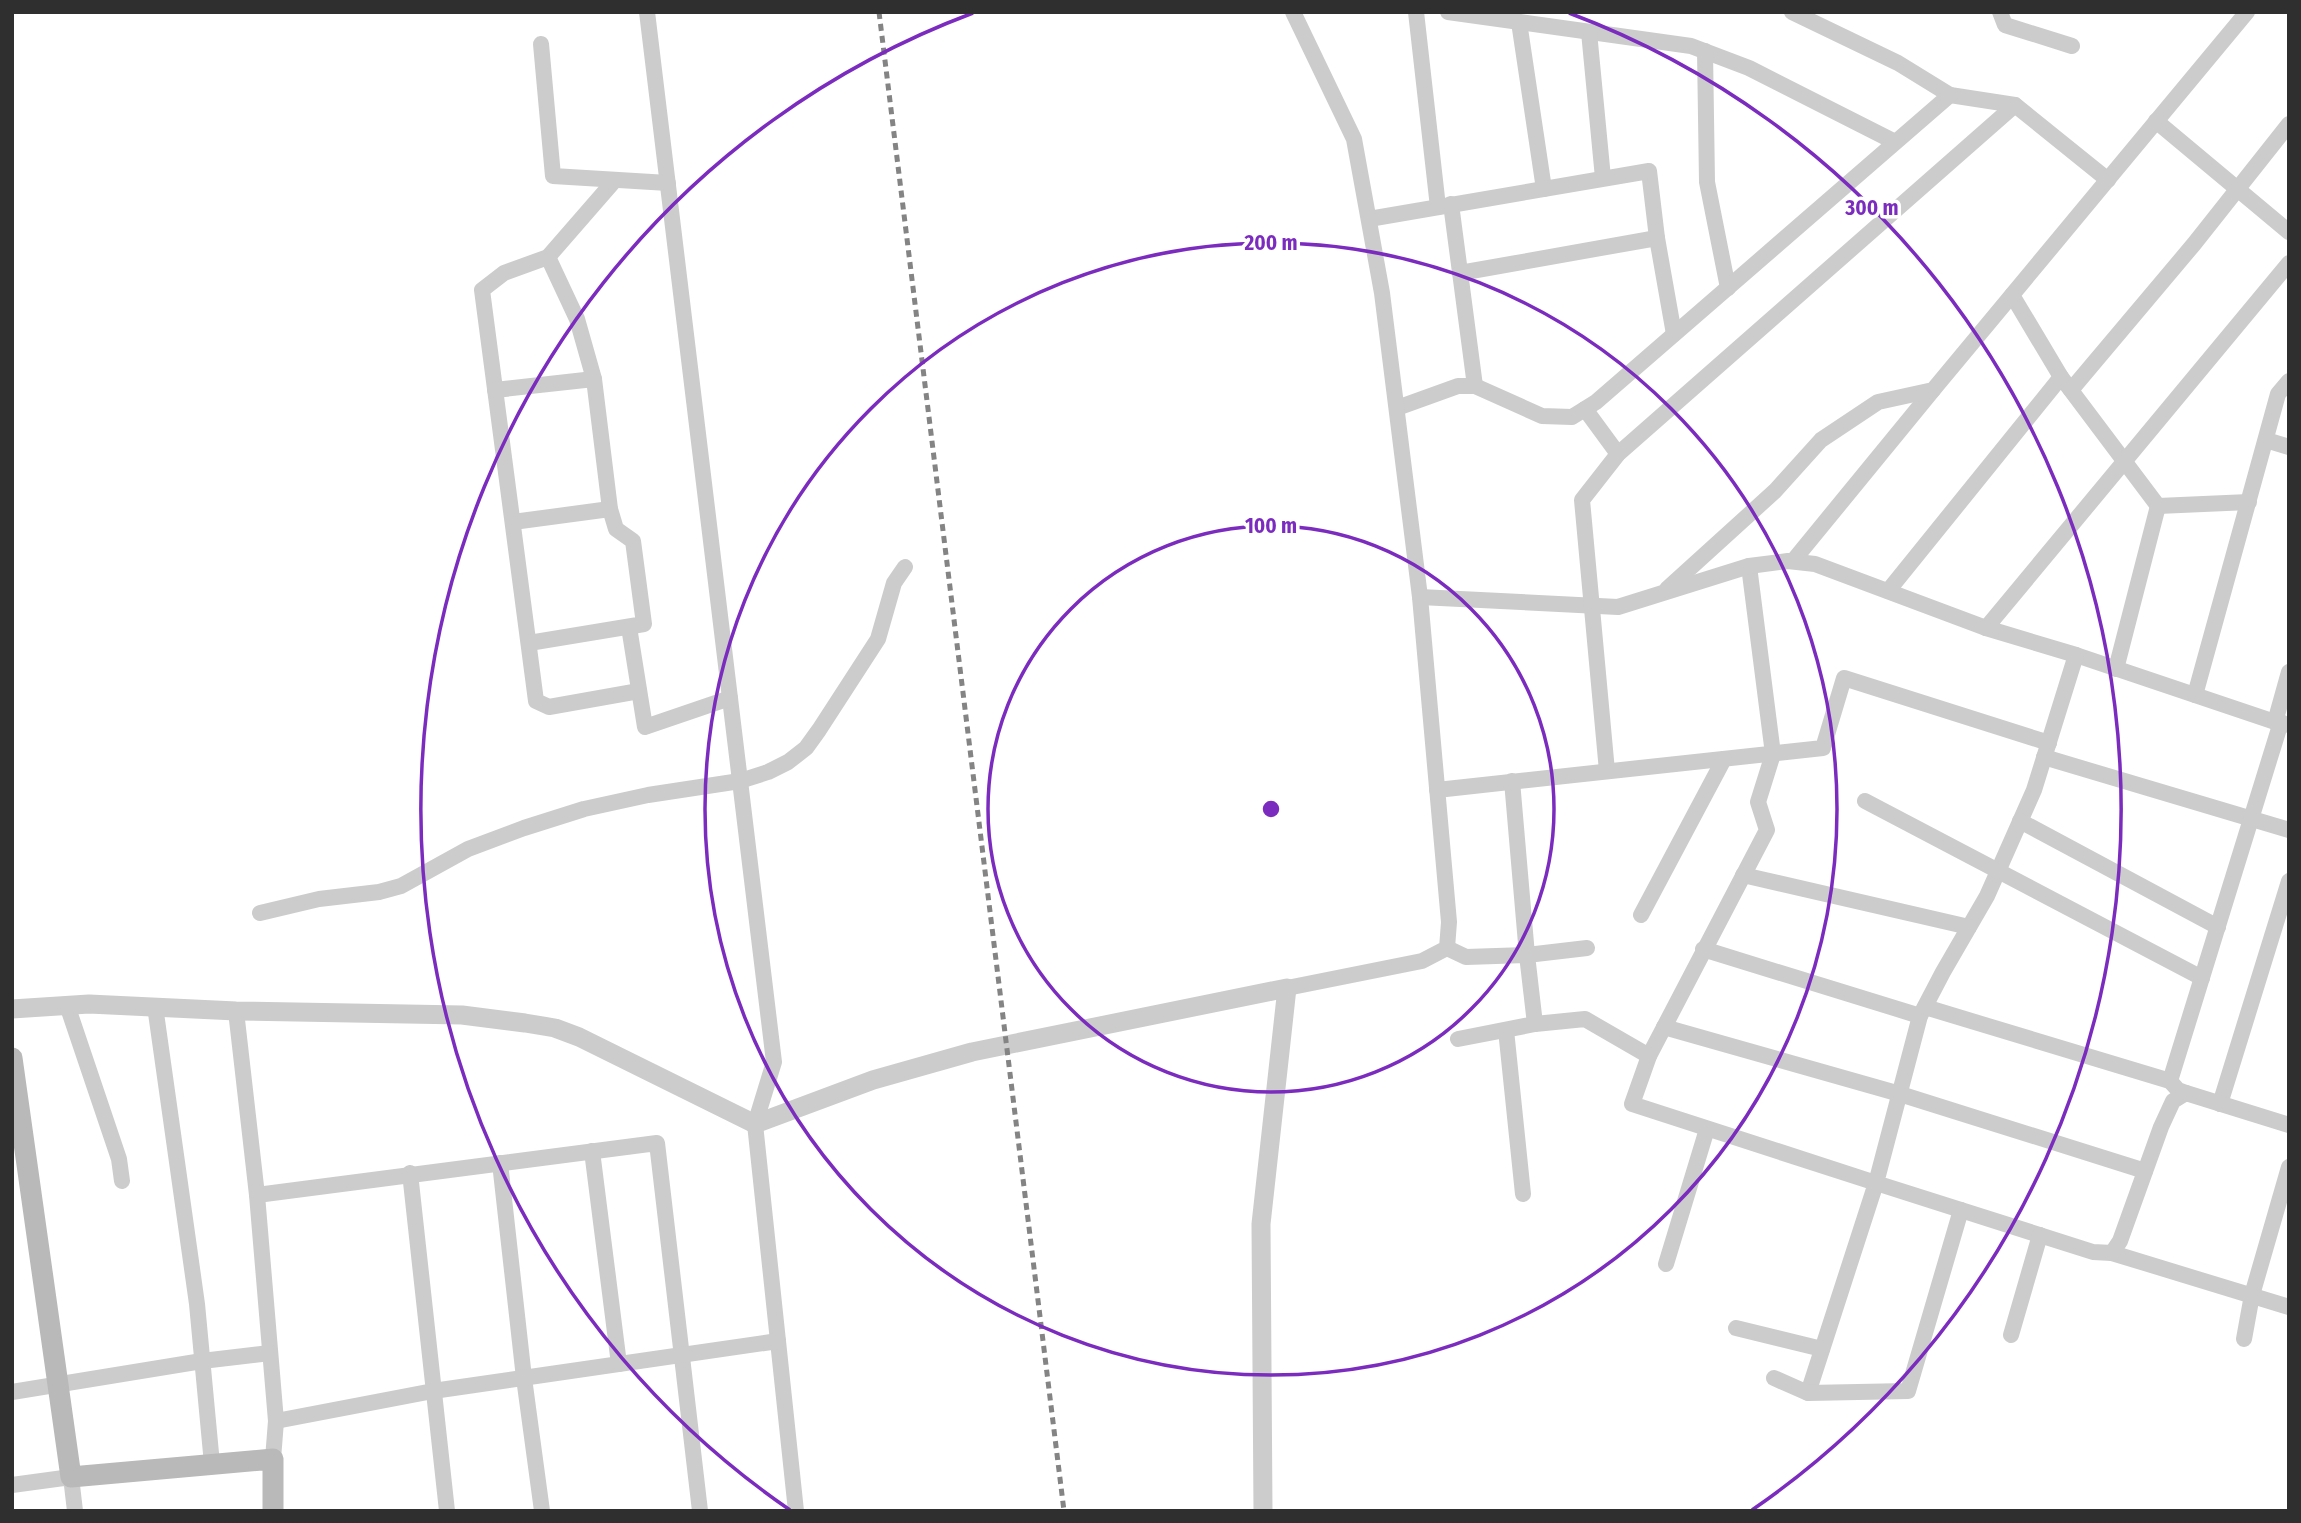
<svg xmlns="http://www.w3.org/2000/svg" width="2301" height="1523" viewBox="0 0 2301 1523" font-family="'Fira Sans Condensed',sans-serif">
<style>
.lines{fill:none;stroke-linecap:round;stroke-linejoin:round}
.minor{stroke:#ccc;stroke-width:16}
.tertiary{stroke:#ccc;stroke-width:19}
.secondary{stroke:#b9b9b9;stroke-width:21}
.rail{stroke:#848484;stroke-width:5;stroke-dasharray:7 5;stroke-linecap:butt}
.ring{fill:none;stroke:#7b2cbf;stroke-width:3.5}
.centre{fill:#7b2cbf;stroke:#fff;stroke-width:3.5}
.ring-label{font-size:21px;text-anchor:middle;font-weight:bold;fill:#7b2cbf;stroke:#fff;stroke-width:7;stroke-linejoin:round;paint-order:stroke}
</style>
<rect width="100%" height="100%" fill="#fff"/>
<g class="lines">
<g class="minor">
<path d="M647,12L774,1062L755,1124L796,1511"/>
<path d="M1416,12L1438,207"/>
<path d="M1448,12L1691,46L1749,68L1895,142"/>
<path d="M1792,12L1898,63L1950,95L2015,105L2108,180"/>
<path d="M2000,12L2005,25L2072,46"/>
<path d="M1519,22L1544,189"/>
<path d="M1589,32L1603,178"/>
<path d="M541,44L553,176L668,183"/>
<path d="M1705,51L1707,182L1728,288"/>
<path d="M2156,121L2289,232"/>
<path d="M615,180L548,257L504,273L482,290L536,701L549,707L639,691"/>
<path d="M1451,204L1475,386"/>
<path d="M1369,219L1649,171L1657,238L1674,334"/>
<path d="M1460,273L1657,238"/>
<path d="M2012,295L2061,377L2158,506"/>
<path d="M495,390L594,379"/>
<path d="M2071,390L2194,244L2289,124"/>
<path d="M1397,408L1458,386H1475L1542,416L1572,417L1596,402L1950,95"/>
<path d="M1585,409L1618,454"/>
<path d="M2266,440L2289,447"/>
<path d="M2158,506L2249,502"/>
<path d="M513,522L610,509"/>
<path d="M1793,561L1933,390"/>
<path d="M1749,566L1773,754L1758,802L1767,830L1649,1056L1632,1104L1876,1183L1808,1393"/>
<path d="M1667,589L1775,491L1821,440L1878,402L1933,390L2247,12"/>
<path d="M1888,591L2061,377"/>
<path d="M1420,597L1618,607L1749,566L1788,561L1815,564L1986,628L2076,655L2275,722L2289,725"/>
<path d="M629,627L645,727L730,698"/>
<path d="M1986,628L2289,263"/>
<path d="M529,643L644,624L633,541L616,529L610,509L594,379L577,319L548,257"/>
<path d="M2076,655L2034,790L1987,896L1943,972L1920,1016L1876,1183L2093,1252L2112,1253L2289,1307"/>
<path d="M2116,669L2158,506"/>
<path d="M2195,695L2278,394L2289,381"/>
<path d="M2275,722L2289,672"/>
<path d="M2044,757L2289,830"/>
<path d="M1607,771L1582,500L1618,454L2015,105"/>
<path d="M1512,781L1527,955L1587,948"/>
<path d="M1437,790L1823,748L1844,678L2049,743"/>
<path d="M1865,801L2202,978"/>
<path d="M2020,821L2218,927"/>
<path d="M1743,875L1969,927"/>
<path d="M260,913L319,899L379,892L401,886L468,849L524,828L584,809L648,795L740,781L768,772L788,762L806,748L819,730L878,639L894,583L905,567"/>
<path d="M1641,915L1724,759"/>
<path d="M1447,948L1466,957L1527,955L1535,1024"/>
<path d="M1703,949L1920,1016"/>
<path d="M1287,988L1422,961L1447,948L1449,922L1420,597L1382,293L1354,139L1293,12"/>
<path d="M67,1005L119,1159L122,1181"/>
<path d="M155,1006L197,1304L212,1464"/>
<path d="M1925,1007L2170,1081"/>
<path d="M236,1011L257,1195L276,1421L273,1459"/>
<path d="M1664,1027L1900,1094L2145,1171"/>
<path d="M1506,1030L1523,1194"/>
<path d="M1458,1039L1535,1024L1585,1019L1649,1056"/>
<path d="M2186,1093L2178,1090L2170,1081L2281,722"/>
<path d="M2220,1104L2289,881"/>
<path d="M592,1151L619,1364"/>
<path d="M500,1163L524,1378L542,1511"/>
<path d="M410,1173L447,1511"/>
<path d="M257,1195L657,1143L700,1511"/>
<path d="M2112,1253L2120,1241L2161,1127L2173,1101L2186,1093L2289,1125"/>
<path d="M1666,1264L1707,1129"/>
<path d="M1736,1328L1822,1349"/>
<path d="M2011,1335L2040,1235"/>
<path d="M2244,1339L2252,1295L2289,1167"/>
<path d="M1774,1378L1808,1393L1908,1391L1961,1210"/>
<path d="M12,1392L202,1361L270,1353"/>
<path d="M276,1421L433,1391L778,1341"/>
<path d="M12,1485L71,1477L75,1511"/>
</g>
<path class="tertiary" d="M12,1009L89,1004L236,1011L462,1015L525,1023L555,1028L579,1037L755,1124L873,1080L972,1052L1287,988L1261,1224L1263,1511"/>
<path class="secondary" d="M12,1058L71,1477L273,1459V1511"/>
<path class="rail" d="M879,12L1064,1511"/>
</g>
<g class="ring">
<circle cx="1271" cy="809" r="283"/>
<circle cx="1271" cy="809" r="566"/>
<path d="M790 1510A850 850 0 0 1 973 13M1569 13A850 850 0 0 1 1752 1510"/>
</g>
<circle cx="1271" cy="809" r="10" class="centre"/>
<g class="ring-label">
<text x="1872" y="215">300 m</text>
<text x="1271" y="250">200 m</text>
<text x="1271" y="533">100 m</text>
</g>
<rect width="2301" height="1523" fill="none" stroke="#2f2f2f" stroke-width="28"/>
</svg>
